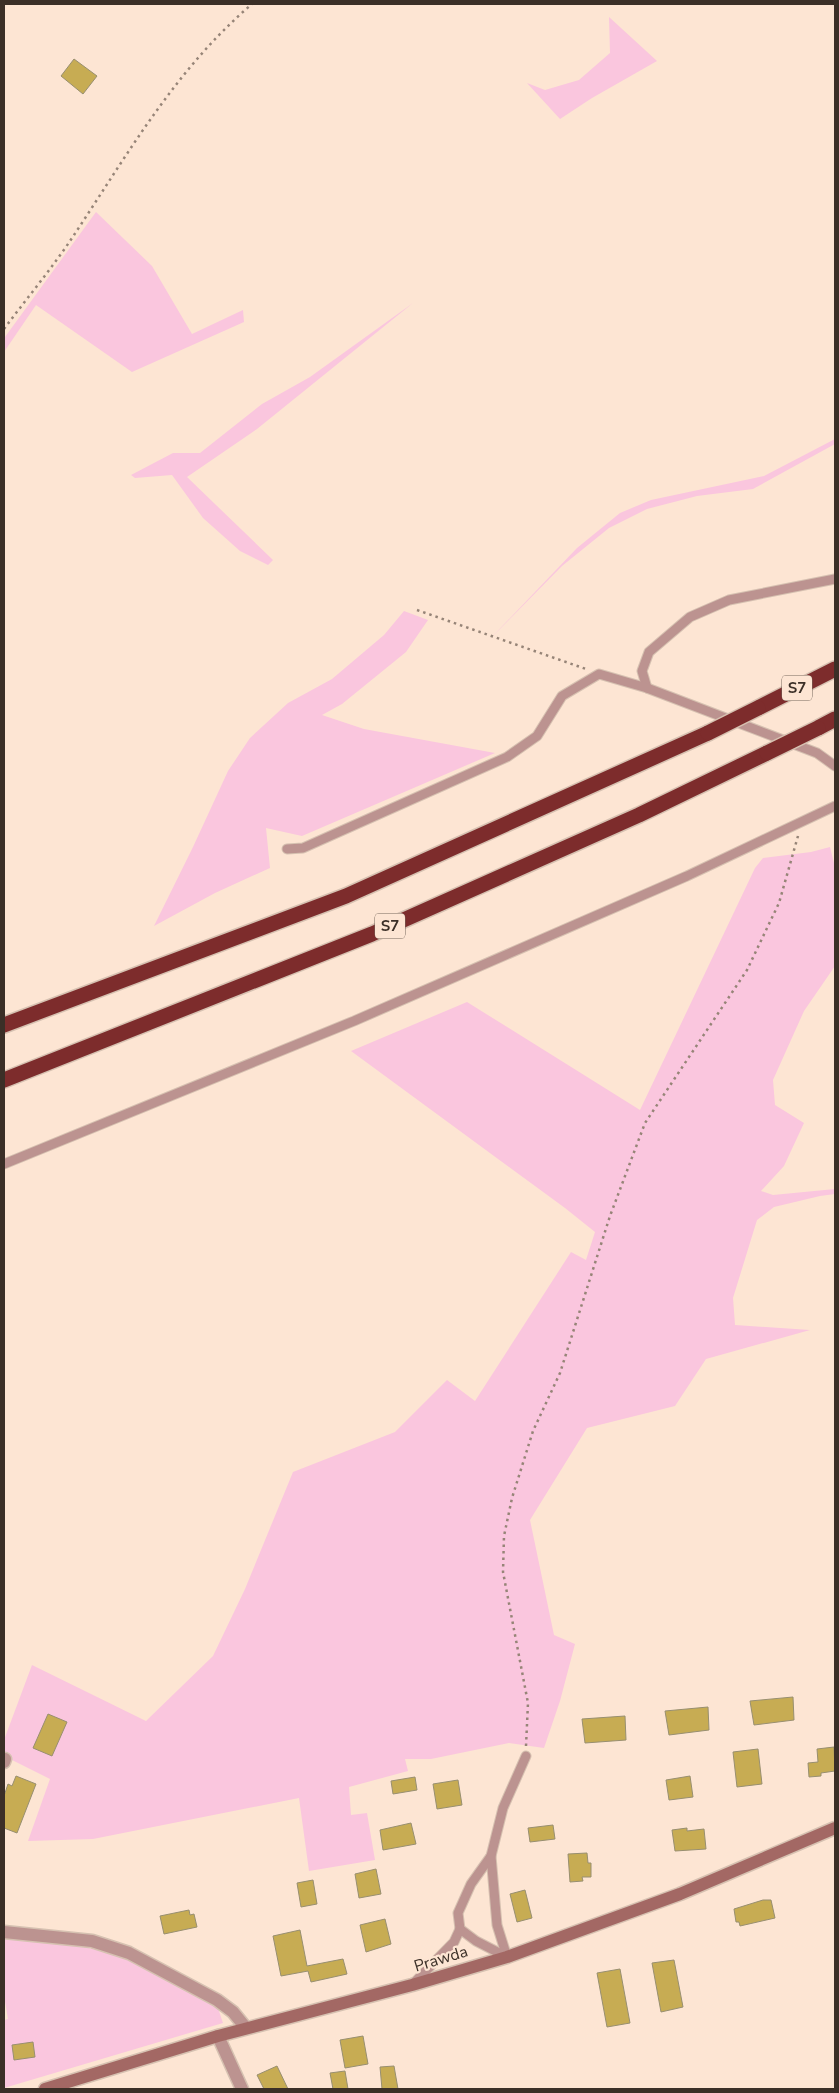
<svg xmlns="http://www.w3.org/2000/svg" width="839" height="2093" viewBox="0 0 839 2093" font-family="'Nunito Sans',sans-serif">
<style>
.green{fill:#fac6de}
.building{fill:#c7ac53;stroke:#988f70}
.lines{fill:none;stroke-linecap:round;stroke-linejoin:round}
.lane-casing{stroke:#d6c1b1;stroke-width:11}
.street-casing{stroke:#d6c1b1;stroke-width:15}
.secondary-casing{stroke:#d6c1b1;stroke-width:15}
.highway-casing{stroke:#d6c1b1;stroke-width:18}
.path{stroke:#968477;stroke-width:2.5;stroke-dasharray:2.5 4;stroke-linecap:butt}
.lane{stroke:#bc9390;stroke-width:9}
.street{stroke:#bc9390;stroke-width:12}
.secondary{stroke:#a36864;stroke-width:12}
.highway{stroke:#7d2c2c;stroke-width:15}
.highway-bridge-casing{stroke:#d6c1b1;stroke-width:18;stroke-linecap:butt}
.highway-bridge{stroke:#7d2c2c;stroke-width:15}
.labels{text-anchor:middle;dominant-baseline:central;stroke-width:4.5;stroke-linejoin:round;paint-order:stroke}
.shield{fill:#fde5d3;stroke:#75665b;stroke-width:1}
.shield-label{font-size:15px;font-weight:bold;fill:#3b2f27}
.street-label{font-size:16px;fill:#3b2f27;stroke:#fde5d3}
</style>
<rect width="100%" height="100%" fill="#fde5d3"/>
<g class="green">
<path d="M609,17L657,61L592,98L560,119L527,83L545,90L579,80L610,53Z"/>
<path d="M96,212L152,266L192,334L243,310L244,322L132,372L36,305L4,352L5,337Z"/>
<path d="M413,303L257,429L187,477L273,560L268,565L240,551L203,518L172,475L135,478L131,475L173,453H200L262,404L310,377Z"/>
<path d="M835,439V444L753,489L697,496L647,509L609,528L562,566L489,640L577,548L620,513L651,500L764,476Z"/>
<path d="M404,611L428,620L406,652L342,704L322,715L364,729L495,753L302,836L266,828L270,868L215,893L154,926L193,847L228,771L250,738L288,703L332,679L384,635Z"/>
<path d="M830,847L835,867V966L804,1011L773,1080L775,1105L804,1123L784,1166L761,1191L773,1195L835,1189V1194L820,1196L774,1207L757,1220L733,1298L735,1325L810,1330L706,1359L675,1406L587,1428L530,1520L554,1635L575,1644L560,1701L544,1748L509,1743L431,1759H405L408,1771L349,1787L351,1815L367,1813L375,1860L309,1871L299,1798L93,1839L28,1841L50,1779L4,1756V1740L32,1665L146,1721L213,1656L245,1589L293,1472L395,1432L447,1380L475,1401L571,1252L586,1260L595,1232L565,1208L351,1051L467,1002L640,1110L755,868L763,858L811,852Z"/>
<path d="M4,1939L81,1946L135,1960L218,2008L223,2023L4,2088V2020L8,2019L4,1996Z"/>
</g>
<g class="building">
<path d="M74,59L97,76L83,94L61,76Z"/>
<path d="M793,1697L794,1720L754,1725L750,1701Z"/>
<path d="M708,1707L709,1730L669,1735L665,1711Z"/>
<path d="M48,1714L67,1722L52,1756L33,1748Z"/>
<path d="M625,1716L626,1740L585,1743L582,1719Z"/>
<path d="M834,1747L835,1771L821,1773V1776L809,1777L808,1763L818,1762L817,1749Z"/>
<path d="M758,1749L762,1784L737,1787L733,1752Z"/>
<path d="M16,1776L36,1784L17,1833L4,1828V1796L8,1784L12,1786Z"/>
<path d="M690,1776L693,1797L669,1800L666,1780Z"/>
<path d="M415,1777L417,1790L393,1794L391,1781Z"/>
<path d="M458,1780L462,1805L437,1809L433,1784Z"/>
<path d="M411,1823L416,1844L383,1850L380,1830Z"/>
<path d="M553,1825L555,1839L530,1842L528,1828Z"/>
<path d="M687,1828V1831L704,1829L706,1849L675,1851L672,1830Z"/>
<path d="M587,1853L588,1863H591V1877H582L583,1881L570,1882L568,1854Z"/>
<path d="M376,1869L381,1894L359,1898L355,1874Z"/>
<path d="M313,1880L317,1904L301,1907L297,1883Z"/>
<path d="M525,1890L532,1918L517,1922L510,1894Z"/>
<path d="M763,1900H771L775,1918L740,1926L739,1922H736L734,1909Z"/>
<path d="M189,1910L190,1915L194,1914L197,1927L164,1934L160,1916Z"/>
<path d="M385,1919L391,1944L366,1952L360,1925Z"/>
<path d="M300,1930L307,1966L343,1959L347,1974L311,1982L308,1971L281,1976L273,1936Z"/>
<path d="M674,1960L683,2007L661,2012L652,1963Z"/>
<path d="M620,1969L630,2023L607,2027L597,1973Z"/>
<path d="M363,2036L368,2064L345,2068L340,2040Z"/>
<path d="M33,2042L35,2057L14,2060L12,2045Z"/>
<path d="M277,2066L288,2089H264L257,2075Z"/>
<path d="M394,2066L398,2089H382L380,2067Z"/>
<path d="M345,2071L348,2089H333L330,2073Z"/>
</g>
<g class="lines">
<defs>
<g id="lane">
<path d="M647,688L642,671L649,652L690,617L729,600L835,579"/>
<path d="M287,849L303,848L507,757L537,736L562,696L599,674L647,688L817,753L835,766"/>
<path d="M4,1164L354,1021L687,876L835,806"/>
<path d="M491,1856L471,1884L458,1913L460,1929L476,1941L507,1957"/>
<path d="M507,1957L497,1925L491,1856L503,1808L526,1756"/>
<path d="M412,1985L454,1942L460,1929"/>
</g>
<g id="street">
<path d="M4,1762L5,1759"/>
<path d="M4,1932L92,1941L129,1953L217,2000L233,2012L246,2028"/>
<path d="M218,2036L242,2089"/>
</g>
<path id="secondary" d="M45,2089L218,2036L412,1985L507,1957L680,1894L835,1828"/>
<g id="highway">
<path d="M758,708L835,669"/>
<path d="M818,728L835,719"/>
<path d="M4,1025L346,896L708,733"/>
<path d="M4,1080L372,934L639,815L767,753"/>
</g>
</defs>
<use href="#lane" class="lane-casing"/>
<use href="#street" class="street-casing"/>
<use href="#secondary" class="secondary-casing"/>
<use href="#highway" class="highway-casing"/>
<g class="path">
<path d="M4,329C27,298 53,267 74,235C129,152 176,69 252,4"/>
<path d="M417,610L586,669"/>
<path d="M526,1746L528,1703L503,1572L504,1536L512,1498L533,1431L560,1373L610,1216L645,1123L747,970L779,903L798,836"/>
</g>
<use href="#lane" class="lane"/>
<use href="#street" class="street"/>
<use href="#secondary" class="secondary"/>
<use href="#highway" class="highway"/>
<defs>
<g id="highway-bridge">
<path d="M708,733L758,708"/>
<path d="M767,753L818,728"/>
</g>
</defs>
<use href="#highway-bridge" class="highway-bridge-casing"/>
<use href="#highway-bridge" class="highway-bridge"/>
</g>
<g class="labels">
<g class="shield">
<rect x="782" y="675.5" width="30" height="25" rx="4"/>
<rect x="375" y="913.5" width="30" height="25" rx="4"/>
</g>
<g class="shield-label">
<text x="797" y="688">S7</text>
<text x="390" y="926">S7</text>
</g>
<g class="street-label">
<text transform="translate(441 1959) rotate(-17)">Prawda</text>
</g>
</g>
<rect width="839" height="2093" fill="none" stroke="#3b2f27" stroke-width="10"/>
</svg>
